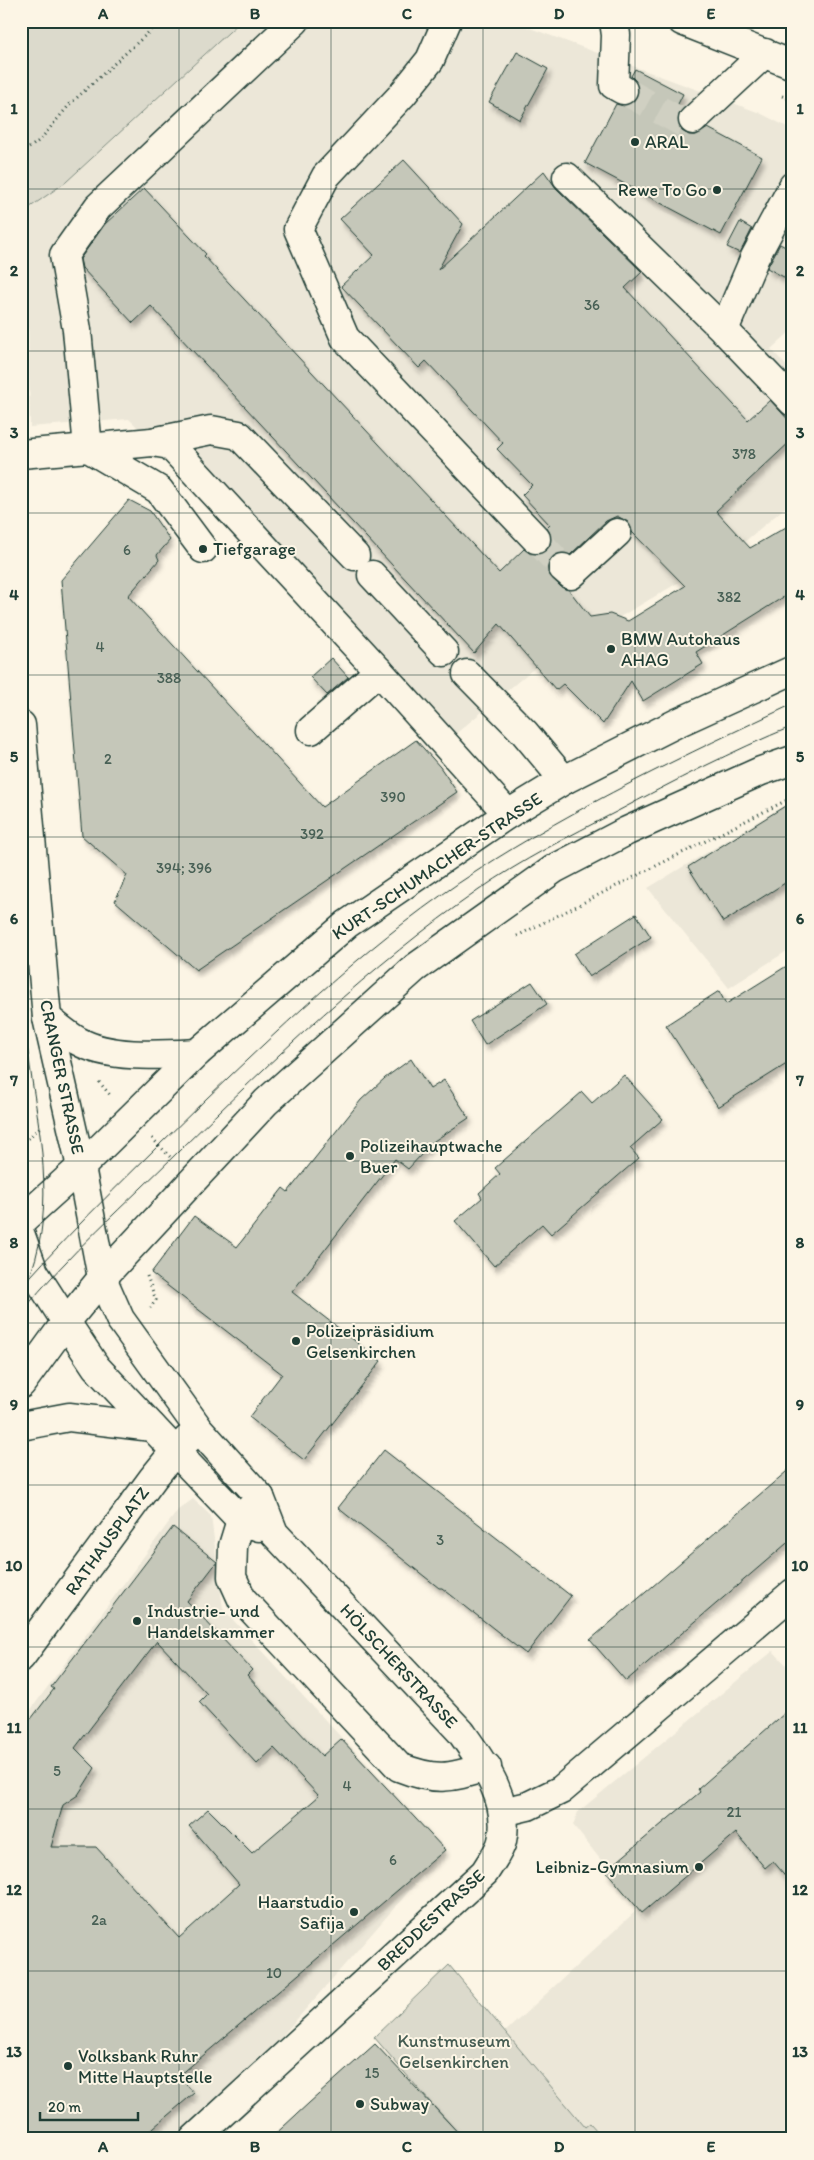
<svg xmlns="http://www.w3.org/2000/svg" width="814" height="2160" viewBox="0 0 814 2160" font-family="Itim,sans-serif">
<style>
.built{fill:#ece7d8}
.green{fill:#dcdacc;stroke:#7e8c80}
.building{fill:#c5c7b9;stroke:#1f3d34;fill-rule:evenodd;filter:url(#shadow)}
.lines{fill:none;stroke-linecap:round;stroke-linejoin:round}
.minor-tunnel{stroke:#d0d0c2;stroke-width:28;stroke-dasharray:28 14;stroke-linecap:butt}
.minor-casing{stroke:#1f3d34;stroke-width:31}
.major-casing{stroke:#1f3d34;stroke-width:31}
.path{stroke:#1f3d34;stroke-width:3;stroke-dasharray:1 4;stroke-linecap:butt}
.minor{stroke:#fcf5e5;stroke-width:28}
.major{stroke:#fcf5e5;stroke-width:28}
.tram{stroke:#1f3d34;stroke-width:1}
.grid{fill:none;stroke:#1f3d34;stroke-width:1;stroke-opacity:0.55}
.poi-dot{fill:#1f3d34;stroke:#fcf5e5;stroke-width:2}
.labels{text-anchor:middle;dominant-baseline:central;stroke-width:4;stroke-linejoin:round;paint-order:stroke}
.number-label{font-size:15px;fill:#486055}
.poi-label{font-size:18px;fill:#1f3d34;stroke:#fcf5e5;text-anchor:start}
.street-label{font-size:18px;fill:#1f3d34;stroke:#fcf5e5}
.park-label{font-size:18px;fill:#455c52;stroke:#fcf5e5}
.neatline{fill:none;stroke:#1f3d34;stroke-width:2}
.grid-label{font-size:16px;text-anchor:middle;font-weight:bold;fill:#1f3d34}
</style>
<defs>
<filter id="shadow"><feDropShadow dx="3" dy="5.5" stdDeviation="2.5" flood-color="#0004"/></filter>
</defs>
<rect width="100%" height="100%" fill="#fcf5e5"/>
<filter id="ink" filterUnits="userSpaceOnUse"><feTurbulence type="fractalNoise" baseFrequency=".02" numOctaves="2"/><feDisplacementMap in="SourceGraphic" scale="10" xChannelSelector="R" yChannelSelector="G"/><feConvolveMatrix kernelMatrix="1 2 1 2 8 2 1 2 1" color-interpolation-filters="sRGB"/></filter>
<g filter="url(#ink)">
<g class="built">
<path d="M241,21H511L760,113L793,130V329L771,349L793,373V501L743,543L717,560L618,618L592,620L441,746L168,457L129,419L30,427L26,210L66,182Z"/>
<path d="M793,800V947L729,988L648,888Z"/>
<path d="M193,1499L211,1516L223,1609L445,1850L192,2139H21V1723L178,1510Z"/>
<path d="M773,1651L793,1672V2139H604L591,2123L585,2127L505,2032L639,1908L573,1825L578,1812Z"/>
</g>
<g class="green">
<path d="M21,21H241L66,182L26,210L21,180Z"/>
<path d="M449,1965L585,2127L590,2123L604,2139H464L430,2102L374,2037Z"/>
</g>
<g class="building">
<path d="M517,52L548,69L520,120L489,102Z"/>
<path d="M635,69L683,94L675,110L680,113L678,123L682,131L689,135H696L708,128L762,157L721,235L585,163L616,104L624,106L631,104L637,97L639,89L637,82L631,76Z"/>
<path d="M404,160L463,224L438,270L544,171L556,188L642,272L625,288L748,420L770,400L793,425V439L716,511L750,548L793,523V591L696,652L703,664L643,701L631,681L603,724L563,684L556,690L499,624L474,653L151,306L133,323L82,268L80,259L105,224L144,188L206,254L204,256L499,573L524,549L531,554H539L546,551L551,544V536L547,528L550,525L522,495L532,485L497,449L503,443L426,361L419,368L341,286L374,255L340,219ZM617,516L628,522L632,532L685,586L628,621L610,614L590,617L569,590L561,587L548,573V564L552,557L558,553L570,555L606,521Z"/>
<path d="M740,222L752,229L740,253L727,247Z"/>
<path d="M780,244L793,251V282L767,268Z"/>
<path d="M129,500L150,511L170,540L157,555L159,560L128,596L322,807L416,740L440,767L457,792L196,970L115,901L127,875L82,836L61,580Z"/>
<path d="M331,658L348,677L327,695L310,677Z"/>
<path d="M793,801V878L723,922L688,867Z"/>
<path d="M636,914L651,937L589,977L574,954Z"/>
<path d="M793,962V1060L718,1107L666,1025L719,991L726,1004Z"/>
<path d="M532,982L547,1004L485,1045L470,1021Z"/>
<path d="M411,1059L430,1089L444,1080L469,1118L434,1141L408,1169L395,1159L292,1292L381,1361L304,1460L249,1417L282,1374L151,1273L194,1216L237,1247L283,1188L288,1192L361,1100L385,1078Z"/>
<path d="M624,1075L663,1119L630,1148L639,1158L551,1234L542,1224L494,1266L455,1221L482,1198L479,1193L500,1174L495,1168L582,1092L592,1103Z"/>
<path d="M384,1450L571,1596L526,1654L442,1588H439L338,1508Z"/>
<path d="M793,1466V1538L626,1681L590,1640Z"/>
<path d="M173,1527L217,1562L187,1601L252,1670L247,1675L322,1756L341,1739L445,1850L179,2076L194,2093L140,2139H21V1732L54,1689L51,1687ZM157,1641L207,1694L199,1702L257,1764L274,1748L319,1796L252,1853L208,1809L189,1826L239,1884L179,1938L96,1847H51L63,1805L78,1795L95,1768L75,1748Z"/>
<path d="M793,1706V1885L773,1861L765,1868L736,1833L642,1913L606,1871L700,1792L698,1789Z"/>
<path d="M375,2044L464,2139H270L309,2103Z"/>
</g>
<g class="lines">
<g class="minor-tunnel">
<path d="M623,90L687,125L693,120"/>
<path d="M536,539L563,568"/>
</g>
<defs>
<g id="minor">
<path d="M295,21L98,207L64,255L77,330L88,448L152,442L211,430L239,435L355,556"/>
<path d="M447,21L430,60L402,95L326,176L298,229L345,338L536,539"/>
<path d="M614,21L616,35L614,85L623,90"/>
<path d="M693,120L765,53"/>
<path d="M567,177L724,330L793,402"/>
<path d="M724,330L755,257L793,186"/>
<path d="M152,442L170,445L379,671L508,814"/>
<path d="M21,454L88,448L159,490L203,549"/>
<path d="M563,568L571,575L617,533"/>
<path d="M372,575L444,652"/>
<path d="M467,674L524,732L564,780"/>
<path d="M311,730L379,671"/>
<path d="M102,1278L120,1319L199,1429L260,1497L274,1533L461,1732C483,1763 511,1800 502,1841C500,1851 490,1863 485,1872L194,2139"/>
<path d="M66,1322L96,1367L175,1451L241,1520L259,1527"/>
<path d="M21,1426L69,1417L152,1427"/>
<path d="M260,1497L241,1520L233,1546L232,1577L242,1599L399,1767C437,1782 449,1778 487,1767"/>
<path d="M21,1657L153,1478L175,1451L188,1439"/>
<path d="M503,1812L528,1806L561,1790L793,1593"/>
</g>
<g id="major">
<path d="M682,21L793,65"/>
<path d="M21,725L47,1018L81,1167L102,1278"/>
<path d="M47,1018C57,1026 67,1035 78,1041C109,1059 162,1055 197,1053"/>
<path d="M21,1221L81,1167L197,1053L347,924L508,814L564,780L677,723L793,670"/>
<path d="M21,1236L34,1272L66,1322"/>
<path d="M21,1384L66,1322L102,1278L266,1102L415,968L554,869L627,831L761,771L793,760"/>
</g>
</defs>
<use href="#minor" class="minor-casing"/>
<use href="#major" class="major-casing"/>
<g class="path">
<path d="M782,96L793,100"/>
<path d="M21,154L40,140L70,104L161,21"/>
<path d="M517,936L793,797"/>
<path d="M99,1082L111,1096"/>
<path d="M152,1138L172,1159"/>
<path d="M21,1146L40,1127"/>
<path d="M147,1276L156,1300L150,1308"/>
</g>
<use href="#minor" class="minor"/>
<use href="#major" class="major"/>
<g class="tram">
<path d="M21,1004C25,1032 29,1059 33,1087C44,1156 55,1231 21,1296"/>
<path d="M21,1125C27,1167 30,1205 21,1246"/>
<path d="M21,1287C80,1221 144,1160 207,1098C292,1017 378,935 477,871C577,806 685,755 793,704"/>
<path d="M21,1313C68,1254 126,1204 179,1151C274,1058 370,966 479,890C522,860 569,836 616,812C674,781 732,751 793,726"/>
</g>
</g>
</g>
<path class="grid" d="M179,21V2139M331,21V2139M483,21V2139M635,21V2139M21,189H793M21,351H793M21,513H793M21,675H793M21,837H793M21,999H793M21,1161H793M21,1323H793M21,1485H793M21,1647H793M21,1809H793M21,1971H793"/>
<g class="poi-dot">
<circle cx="635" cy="142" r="5"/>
<circle cx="717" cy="190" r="5"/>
<circle cx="203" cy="549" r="5"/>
<circle cx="611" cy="649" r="5"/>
<circle cx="350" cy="1156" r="5"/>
<circle cx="296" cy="1341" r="5"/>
<circle cx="137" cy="1621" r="5"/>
<circle cx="699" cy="1867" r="5"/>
<circle cx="354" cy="1912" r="5"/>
<circle cx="68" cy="2066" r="5"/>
<circle cx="360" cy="2104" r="5"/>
</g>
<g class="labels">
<g class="number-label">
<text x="592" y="305">36</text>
<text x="744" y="454">378</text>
<text x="127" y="550">6</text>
<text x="729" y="597">382</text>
<text x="100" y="647">4</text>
<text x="169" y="678">388</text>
<text x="108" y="759">2</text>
<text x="393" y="797">390</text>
<text x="312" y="834">392</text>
<text x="184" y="868">394; 396</text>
<text x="440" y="1540">3</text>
<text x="57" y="1771">5</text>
<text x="347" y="1786">4</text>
<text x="734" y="1812">21</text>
<text x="393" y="1860">6</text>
<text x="99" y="1920">2a</text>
<text x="274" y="1973">10</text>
<text x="372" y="2073">15</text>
</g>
<g class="poi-label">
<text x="645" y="142">ARAL</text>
<text x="707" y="190" text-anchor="end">Rewe To Go</text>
<text x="213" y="549">Tiefgarage</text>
<text x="621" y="639">BMW Autohaus<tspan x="621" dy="21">AHAG</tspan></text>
<text x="360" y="1146">Polizeihauptwache<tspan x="360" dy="21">Buer</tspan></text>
<text x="306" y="1331">Polizeipräsidium<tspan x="306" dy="21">Gelsenkirchen</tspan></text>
<text x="147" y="1611">Industrie- und<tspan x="147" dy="21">Handelskammer</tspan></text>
<text x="689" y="1867" text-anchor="end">Leibniz-Gymnasium</text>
<text x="344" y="1902" text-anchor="end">Haarstudio<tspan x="344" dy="21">Safija</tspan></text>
<text x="78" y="2056">Volksbank Ruhr<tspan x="78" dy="21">Mitte Hauptstelle</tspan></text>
<text x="370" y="2104">Subway</text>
</g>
<g class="street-label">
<text transform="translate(437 866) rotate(-34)">KURT-SCHUMACHER-STRASSE</text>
<text transform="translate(62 1077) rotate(78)">CRANGER STRASSE</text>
<text transform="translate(107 1541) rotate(-54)">RATHAUSPLATZ</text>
<text transform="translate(399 1666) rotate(47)">HÖLSCHERSTRASSE</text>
<text transform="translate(431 1920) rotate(-43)">BREDDESTRASSE</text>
</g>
<g class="park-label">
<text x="454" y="2041">Kunstmuseum<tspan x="454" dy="21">Gelsenkirchen</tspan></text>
</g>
</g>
<rect width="814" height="2160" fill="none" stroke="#fcf5e5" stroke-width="55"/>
<path d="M40 2112v8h98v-8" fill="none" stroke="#1f3d34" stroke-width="2.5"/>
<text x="48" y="2112" font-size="15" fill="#1f3d34" stroke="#fcf5e5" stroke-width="4" paint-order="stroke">20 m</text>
<rect x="28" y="28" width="758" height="2104" class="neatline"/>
<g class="grid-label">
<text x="103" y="19">A</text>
<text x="255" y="19">B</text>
<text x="407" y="19">C</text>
<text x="559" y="19">D</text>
<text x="711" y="19">E</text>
<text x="14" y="114">1</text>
<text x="800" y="114">1</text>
<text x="14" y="276">2</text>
<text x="800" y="276">2</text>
<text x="14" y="438">3</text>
<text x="800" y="438">3</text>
<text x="14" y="600">4</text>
<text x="800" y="600">4</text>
<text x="14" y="762">5</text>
<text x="800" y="762">5</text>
<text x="14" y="924">6</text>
<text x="800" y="924">6</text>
<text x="14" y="1086">7</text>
<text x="800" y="1086">7</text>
<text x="14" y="1248">8</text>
<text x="800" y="1248">8</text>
<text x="14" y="1410">9</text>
<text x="800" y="1410">9</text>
<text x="14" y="1571">10</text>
<text x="800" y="1571">10</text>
<text x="14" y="1733">11</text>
<text x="800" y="1733">11</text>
<text x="14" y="1895">12</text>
<text x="800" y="1895">12</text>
<text x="14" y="2057">13</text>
<text x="800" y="2057">13</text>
<text x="103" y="2152">A</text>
<text x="255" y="2152">B</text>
<text x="407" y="2152">C</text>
<text x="559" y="2152">D</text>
<text x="711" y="2152">E</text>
</g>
</svg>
